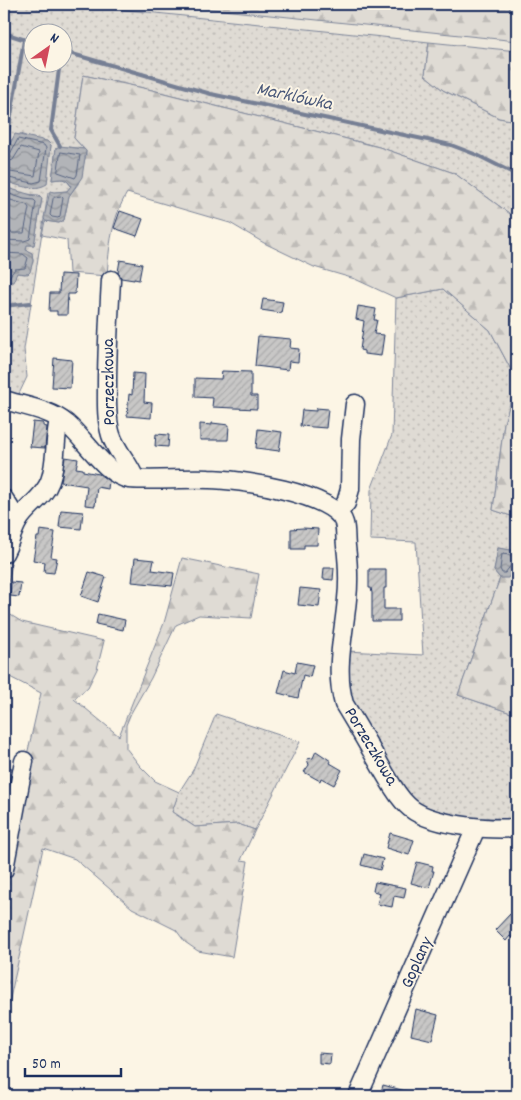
<svg xmlns="http://www.w3.org/2000/svg" width="521" height="1100" viewBox="0 0 521 1100" font-family="Dekko,sans-serif">
<style>
.built{fill:#ece7dc}
.grass{fill:url(#grass-dots);stroke:#7d8599;fill-rule:evenodd}
.forest{fill:url(#forest-firs);stroke:#7d8599}
.water{fill:url(#water-waves);stroke:#767f94}
.lines{fill:none;stroke-linecap:round;stroke-linejoin:round}
.shore{stroke:#576482;stroke-width:1}
.stream{stroke:#767f94;stroke-width:4}
.building{fill:url(#building-hatch);stroke:#1b2f5e}
.minor-casing{stroke:#1b2f5e;stroke-width:21}
.minor{stroke:#fcf5e5;stroke-width:18}
.labels{text-anchor:middle;dominant-baseline:central;stroke-width:4;stroke-linejoin:round;paint-order:stroke}
.street-label{font-size:18px;fill:#1b2f5e;stroke:#fcf5e5}
.water-label{font-size:19px;font-style:italic;fill:#485779;stroke:#fcf5e5}
</style>
<defs>
<pattern id="grass-dots" width="8" height="8" patternUnits="userSpaceOnUse" patternTransform="scale(1.25)"><rect width="8" height="8" fill="#dfdbd4"/><path d="M2 2h.1M6 6h.1" fill="none" stroke="#bfbcb8" stroke-width="1.8" stroke-linecap="round"/></pattern>
<pattern id="forest-firs" width="22" height="20" patternUnits="userSpaceOnUse" patternTransform="scale(1.25)"><rect width="22" height="20" fill="#dfdbd4"/><path d="M5 1l3.5 6h-7zM16 11l3.5 6h-7z" fill="#bfbcb8"/></pattern>
<pattern id="water-waves" width="16" height="10" patternUnits="userSpaceOnUse" patternTransform="scale(1.25)"><rect width="16" height="10" fill="#b2b4b8"/><path d="M0 5q4-4 8 0t8 0" fill="none" stroke="#909399"/></pattern>
<pattern id="building-hatch" width="6" height="6" patternUnits="userSpaceOnUse" patternTransform="scale(1.25)"><rect width="6" height="6" fill="#c8c7c6"/><path d="M-1 1l2-2M0 6l6-6M5 7l2-2" fill="none" stroke="#ababac"/></pattern>
</defs>
<rect width="100%" height="100%" fill="#fcf5e5"/>
<filter id="ink" filterUnits="userSpaceOnUse"><feTurbulence type="fractalNoise" baseFrequency=".02" numOctaves="2"/><feDisplacementMap in="SourceGraphic" scale="10" xChannelSelector="R" yChannelSelector="G"/><feConvolveMatrix kernelMatrix="1 2 1 2 8 2 1 2 1" color-interpolation-filters="sRGB"/></filter>
<g filter="url(#ink)">
<path class="built" d="M71,4H165L383,26L517,41V51Z"/>
<g class="grass">
<path d="M4,4H71L429,42L425,75L443,90L499,118L517,121V219L454,173L379,147L148,89L83,75L74,138L84,149L67,147L56,148L52,180C61,179 65,177 71,186L67,191L48,193L24,349L27,377L18,396L4,393V282H6L17,273L25,274L29,272L33,261L32,253L26,250V245H34L42,198L39,195L25,194L4,187V181L32,188L46,184L51,145L20,134L11,140L4,156ZM32,32H62V62H32Z"/>
<path d="M443,289L490,330L517,381L504,423L493,510L517,518V551L498,548L494,571L500,578L458,695L517,715V821L461,820L416,806L397,782L348,695L347,651L423,655L416,542L370,540L371,490L392,435L396,298Z"/>
<path d="M216,714L300,742L255,830L238,824L195,827L172,811L179,792L193,770Z"/>
</g>
<g class="forest">
<path d="M165,4H452L517,8V41Z"/>
<path d="M429,42L517,51V121L499,118L443,90L425,75Z"/>
<path d="M83,75L148,89L379,147L454,173L517,219V381L490,330L443,289L396,298L355,279L314,267L264,243L230,223L127,193C112,218 109,247 107,276L69,273L67,240L42,235L45,221L59,223L64,220L69,196L78,184L86,155V151L74,138Z"/>
<path d="M517,381V518L493,510L504,423Z"/>
<path d="M182,558L259,574L251,618L199,615L176,625L151,678L131,713L126,725V748L140,766L155,781L179,792L172,812L195,827L238,824L255,830L241,860L248,861L232,957L198,951L185,942L176,930L132,908L75,859L43,848L4,1026V857L41,693L4,674V611L22,622L104,641L97,669L88,687L74,699L119,736L164,623Z"/>
<path d="M4,561L12,564L4,601Z"/>
<path d="M517,561V715L458,695L500,578L508,577L515,570Z"/>
</g>
<g class="water">
<path d="M15,134L47,141L51,145L47,184C34,192 17,185 4,181V156Z"/>
<path d="M60,146L84,149L86,151L82,177L69,196L64,220L59,223L45,221L44,218L50,191L54,192L67,191L71,186C66,177 61,179 52,180L56,148Z"/>
<path d="M4,187L42,198L34,245H27L26,250L32,253L33,261L30,272L28,274L17,273L13,282H4Z"/>
<path d="M498,548L517,551C517,562 515,569 508,578H500L494,571Z"/>
</g>
<g class="lines">
<g class="shore">
<path d="M61,152L80,155L77,175L75,178L58,172Z"/>
<path d="M4,156L10,154L18,139L44,145L46,148L41,181L33,183L4,177"/>
<path d="M4,163L13,160L21,147L39,152L35,176L4,171"/>
<path d="M4,192L24,199L34,200L36,202L30,239L24,241L4,240"/>
<path d="M55,197L61,196L63,198L60,216L58,218L52,217L50,215L53,199Z"/>
<path d="M4,198L27,205L29,208L24,233H4"/>
<path d="M4,253L23,254L28,258L25,268L15,269L9,277H4"/>
<path d="M517,556L502,554L500,569L502,573H505L512,564L517,563"/>
</g>
<g class="stream">
<path d="M4,33L32,42"/>
<path d="M62,51L211,94L451,145L477,155L517,175"/>
<path d="M4,144L8,133L24,40"/>
<path d="M60,146L51,130L60,62"/>
<path d="M4,306L30,303"/>
</g>
</g>
<g class="building">
<path d="M120,211L143,219L137,236L114,228Z"/>
<path d="M120,260L142,264L139,280L134,279V280L121,278L118,272Z"/>
<path d="M60,274L76,275L75,294H68L67,315H57V311H49L50,293H59Z"/>
<path d="M263,299L283,302L281,313L261,310Z"/>
<path d="M358,306L376,309L374,320H377L374,334L384,335L381,356L364,354V351L360,350L364,321L356,319Z"/>
<path d="M258,336L291,339L290,348L299,349L298,362L289,361L288,370L255,366Z"/>
<path d="M54,358L72,360L70,388L52,387Z"/>
<path d="M222,371L251,372V396H257V409L212,407L213,398L195,397V378L221,379Z"/>
<path d="M133,373L145,374L144,402L152,403L151,418L127,416L129,394L132,395Z"/>
<path d="M316,408L328,409L326,428L300,426L302,410L316,411Z"/>
<path d="M33,422L43,423V426L47,427L45,448L30,447Z"/>
<path d="M212,423L229,425L228,440H200V424L212,425Z"/>
<path d="M258,429L282,432L279,451L256,448Z"/>
<path d="M156,434L169,435L168,447L155,446Z"/>
<path d="M65,457L78,459L76,468L83,469V471L99,474L109,481L108,489L97,487L95,506L85,505L87,486L61,482Z"/>
<path d="M61,510L83,512L81,529L59,527Z"/>
<path d="M303,528L318,529L317,545H304V549H291V529Z"/>
<path d="M40,530L55,532L51,557L57,558L54,573L44,572L45,562L33,560L37,537H39Z"/>
<path d="M135,558L154,560L152,570L174,573L172,586L132,582Z"/>
<path d="M324,568H334L333,580L323,579Z"/>
<path d="M369,569H386V588H384V609H399V621H372V593L371,588H369Z"/>
<path d="M89,572L106,577L98,602L81,596Z"/>
<path d="M11,582L21,583L19,597L10,596Z"/>
<path d="M300,588L321,590L319,607L298,605Z"/>
<path d="M98,614L125,620L123,630L96,624Z"/>
<path d="M297,662L313,665L310,677L303,675L298,698L278,693L284,670L295,673Z"/>
<path d="M316,751L331,761L330,763L342,770L334,785L321,778L320,781L304,772L309,765L307,759L313,758Z"/>
<path d="M4,766L12,768L8,790H4Z"/>
<path d="M390,833L414,840L409,855L386,848Z"/>
<path d="M364,854L383,859L380,870L361,865Z"/>
<path d="M417,862L433,866L432,871H434L429,888L411,883Z"/>
<path d="M375,882L406,888L404,898L394,896L392,907L377,904L380,893L373,891Z"/>
<path d="M510,914L517,921V943L510,936L506,941L495,930Z"/>
<path d="M416,1009L438,1015L432,1040L411,1035Z"/>
<path d="M319,1053L331,1054L330,1064L319,1063Z"/>
<path d="M383,1085L413,1093V1096H380Z"/>
</g>
<g class="lines">
<defs>
<g id="minor">
<path d="M111,280C109,315 107,350 107,385C107,401 106,419 111,435C116,451 129,463 135,479"/>
<path d="M4,400C24,406 51,410 67,424C84,438 107,476 129,479C155,481 182,478 209,479C236,479 336,493 344,523C346,530 345,539 346,546C348,563 349,582 347,599C344,635 334,669 344,704C357,725 369,746 381,767C389,780 396,795 407,805C427,826 490,830 517,828"/>
<path d="M4,499L18,521"/>
<path d="M338,513L346,503L350,489L351,439L355,404"/>
<path d="M4,553C10,543 12,531 18,521C27,506 44,498 50,481C57,462 54,440 59,420"/>
<path d="M4,869L24,761"/>
<path d="M358,1096L476,828"/>
</g>
</defs>
<use href="#minor" class="minor-casing"/>
<use href="#minor" class="minor"/>
</g>
</g>
<g class="labels">
<g class="street-label">
<text transform="translate(110 382) rotate(-91)">Porzeczkowa</text>
<text transform="translate(370 747) rotate(59)">Porzeczkowa</text>
<text transform="translate(418 963) rotate(-66)">Goplany</text>
</g>
<g class="water-label">
<text transform="translate(294 98) rotate(12)">Marklówka</text>
</g>
</g>
<rect width="521" height="1100" fill="none" stroke="#fcf5e5" stroke-width="20"/>
<rect x="10" y="10" width="501" height="1080" fill="none" stroke="#1b2f5e" stroke-width="2" filter="url(#ink)"/>
<g transform="translate(48 48) rotate(33)"><circle r="24" fill="#fcf5e5" stroke="#a2a6af"/>
<path d="M0-4L9 19L0 12L-9 19Z" fill="#d1495b"/>
<text y="-8" font-size="14" font-weight="bold" text-anchor="middle" fill="#1b2f5e">N</text>
</g>
<path d="M25 1068v8h96v-8" fill="none" stroke="#1b2f5e" stroke-width="2.5"/>
<text x="32" y="1068" font-size="15" fill="#1b2f5e" stroke="#fcf5e5" stroke-width="4" paint-order="stroke">50 m</text>
</svg>
